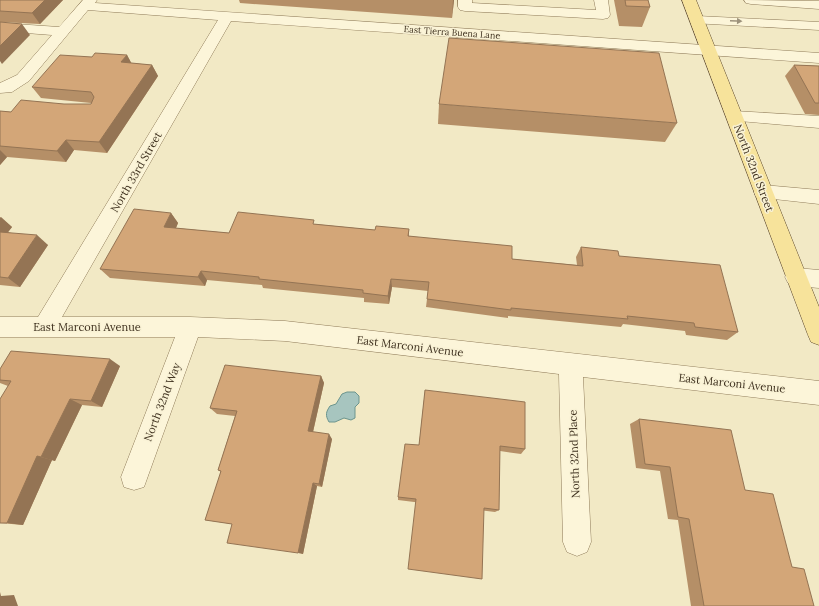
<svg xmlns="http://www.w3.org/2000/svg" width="819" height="606" viewBox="0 0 819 606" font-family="Lora,serif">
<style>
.water{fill:#a7c5bf;stroke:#6c958e}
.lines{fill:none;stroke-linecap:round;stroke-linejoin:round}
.minor-casing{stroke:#8f7b59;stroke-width:1}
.major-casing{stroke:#5d482d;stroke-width:1}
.minor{fill:#fcf5d9;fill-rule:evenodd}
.major{fill:#f7e39b;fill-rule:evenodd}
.wall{fill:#b58f67}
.shaded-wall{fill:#947454}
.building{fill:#d3a678;stroke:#947454}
.oneway{fill:#9d927c}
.labels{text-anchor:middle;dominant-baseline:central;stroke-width:3;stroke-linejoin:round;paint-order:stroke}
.far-street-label{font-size:9px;fill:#3e301e;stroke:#f9f2d5}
.street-label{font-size:11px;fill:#3e301e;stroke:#f9f2d5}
</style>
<rect width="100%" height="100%" fill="#f2e9c5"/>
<path class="water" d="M347,392H355L359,396V403L355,407V418L351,420L344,418L335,422H329C325,415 326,412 330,406L336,404L342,394Z"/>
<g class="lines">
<defs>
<g id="minor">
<path d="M83,0H97L95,3L819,53V63L231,21L62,317H190L285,321L819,381V405L583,377L591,542L587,552L577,556L567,552L563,542L559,374L285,341L198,337L144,487L134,490L124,487L121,477L175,337H0V317H38L218,20L88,10L29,81L12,92L0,93V83L17,75L52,35L0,31V23L59,27Z"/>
<path d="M458,0H472V3L596,10L594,0H608L610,15L608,18L603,19L465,11L460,10L458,7Z"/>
<path d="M744,0L819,1V9L751,4L746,3Z"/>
<path d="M697,16L819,22V30L692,23L690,20L692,17Z"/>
<path d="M734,111L819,116V128L728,120L726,116L728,112Z"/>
<path d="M763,185L819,190V204L756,197L754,192L756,187Z"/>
<path d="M796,268L819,270V288L796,286L788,283L785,277L788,271Z"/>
</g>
<path id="major" d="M682,0H696L819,307V345L811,342L808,335Z"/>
</defs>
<use href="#minor" class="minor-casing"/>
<use href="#major" class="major-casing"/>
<use href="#minor" class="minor"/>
<use href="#major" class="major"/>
</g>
<g class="wall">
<path d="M0,0H63L40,24L0,22Z"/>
<path d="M239,0H454L452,18L240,3Z"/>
<path d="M614,0H648L650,7L642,27L619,26Z"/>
<path d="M127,55L131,63L152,65L158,76L107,153L74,150L66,162L7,157L0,165V111L11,112L64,104H91V103L41,98L32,87L92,57Z"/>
<path d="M794,65L819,66V115L805,114L785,76Z"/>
<path d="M439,104L677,123L665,142L438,124Z"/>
<path d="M171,213L178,223L176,228L229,233L315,224L375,230L409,229V236L512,259L577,265L576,257L581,247L619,256L738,332L727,340L686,335L685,331L623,324L621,327L508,316V318L426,307L428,291L392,287L389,304L364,302V298L263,288L262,285L207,280L205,286L110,278L100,269Z"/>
<path d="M0,217L12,227L8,232L48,245L20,287L0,285Z"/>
<path d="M120,366L102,407L82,405L55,461L52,460L23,525L0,523L8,386L0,383V369Z"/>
<path d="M321,376L324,383L313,432L332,439L322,487L317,486L303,554L232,524L205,520L221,472L218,470L235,416L217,414L210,408Z"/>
<path d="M425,390L525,449L521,454L500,451L499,510L495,512L398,500V497L419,445Z"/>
<path d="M639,419L745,490L814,606H691L678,520L668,519L660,471L636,468L630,424Z"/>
</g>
<g class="shaded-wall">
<path d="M45,0H63L40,24L32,13Z"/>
<path d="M453,0H454L452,18Z"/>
<path d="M22,24L30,35L2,64L0,61V46Z"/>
<path d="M127,55L133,66L121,62Z"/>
<path d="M152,65L158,76L107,153L99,142Z"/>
<path d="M66,140L74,150L66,162L57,151Z"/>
<path d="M0,150L7,157L0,165Z"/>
<path d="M171,213L178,223L172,237L164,227Z"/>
<path d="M1,217L12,227L2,240L0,238V218Z"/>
<path d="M37,235L48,245L20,287L8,278Z"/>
<path d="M201,271L207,280L205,286L198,277Z"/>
<path d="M391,279L392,287L389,304L388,296Z"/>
<path d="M110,359L120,366L102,407L91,401Z"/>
<path d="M321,376L324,383L312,436L308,431Z"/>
<path d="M70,399L82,405L55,461L41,457Z"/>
<path d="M329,434L332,439L322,487L319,484Z"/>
<path d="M37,456L52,460L23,525L7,523Z"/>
<path d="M313,483L317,486L303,554L298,553Z"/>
<path d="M0,592L1,596L14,595L18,606H0Z"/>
</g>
<g class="building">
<path d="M0,0H45L32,13L0,11Z"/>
<path d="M625,0H648L650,7L626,6Z"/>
<path d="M0,22L22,24L0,46Z"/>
<path d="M449,38L659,53L677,123L439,104Z"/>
<path d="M95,53L127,55L121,62L152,65L99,142L66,140L57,151L0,146V111L11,112L21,100L64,104H91L94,97L91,92L32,87L60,55L92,57Z"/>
<path d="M794,65L819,66V103H815Z"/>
<path d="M134,209L171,213L164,227L229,233L238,212L314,220L313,224L375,230L376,226L409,229L408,236L512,246V259L583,266L581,247L618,251L619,256L720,265L738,332L695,327L694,323L627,316L628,319L511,308V310L427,299L429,282L391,279L388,296L363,293V290L259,279V277L201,271L198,277L100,269Z"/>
<path d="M0,232L37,235L8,278L0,277Z"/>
<path d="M11,351L110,359L91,401L70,399L41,457L37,456L7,523H0V399L11,381L0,380V369Z"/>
<path d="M225,365L321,376L308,431L329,434L319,484L313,483L298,553L227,543L232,524L205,520L221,471L218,470L237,411L210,408Z"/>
<path d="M425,390L525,402V449L500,446L499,510L484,508L482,579L408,569L416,499L398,497L405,444L419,445Z"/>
<path d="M639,419L731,430L745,490L773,494L792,567L804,569L814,606H704L689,519L678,517L670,467L645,464Z"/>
</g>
<defs><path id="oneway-solid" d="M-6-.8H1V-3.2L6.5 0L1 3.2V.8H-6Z"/></defs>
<use class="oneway" href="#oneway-solid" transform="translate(736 21) rotate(2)"/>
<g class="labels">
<g class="far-street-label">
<text transform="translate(452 32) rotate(4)">East Tierra Buena Lane</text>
</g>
<g class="street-label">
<text transform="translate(754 168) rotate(69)">North 32nd Street</text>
<text transform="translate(136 172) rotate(-60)">North 33rd Street</text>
<text x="87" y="327">East Marconi Avenue</text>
<text transform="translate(410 346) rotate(7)">East Marconi Avenue</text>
<text transform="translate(732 383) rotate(6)">East Marconi Avenue</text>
<text transform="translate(162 402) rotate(-69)">North 32nd Way</text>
<text transform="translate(574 454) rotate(-92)">North 32nd Place</text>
</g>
</g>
</svg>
